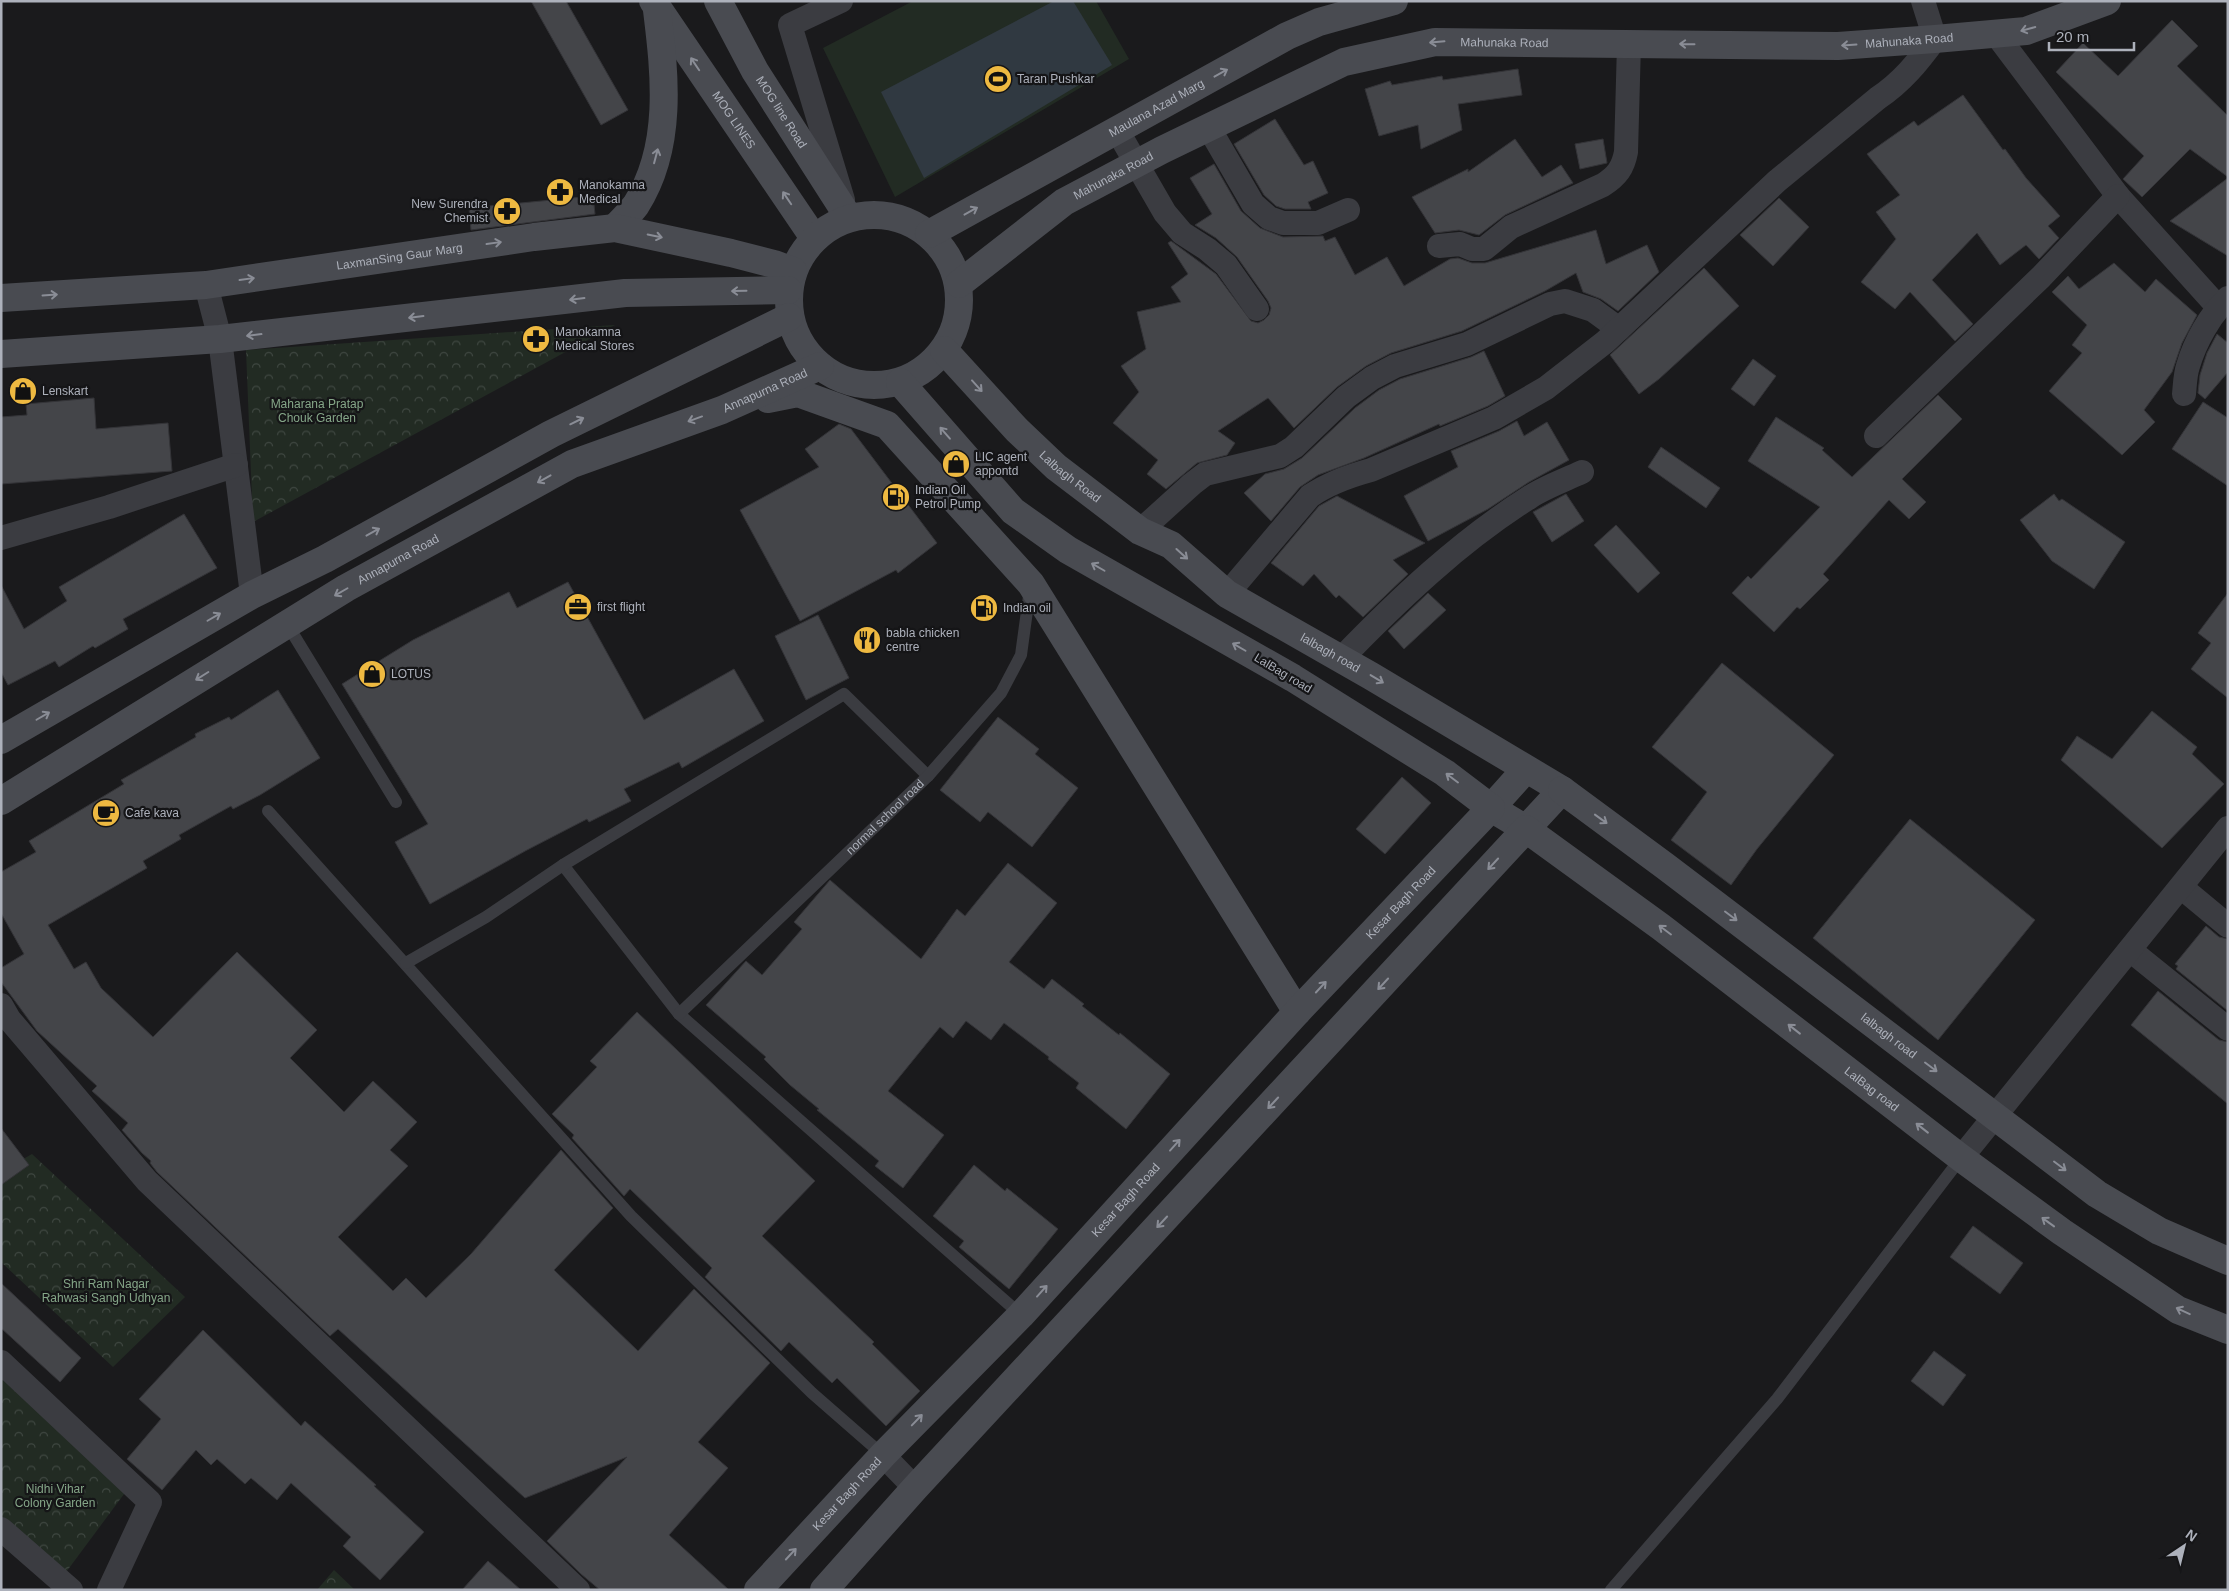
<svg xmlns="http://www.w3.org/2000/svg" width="2229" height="1591" viewBox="0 0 2229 1591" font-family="Helvetica,sans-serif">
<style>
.forest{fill:url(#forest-crowns)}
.pitch{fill:#222b23}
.water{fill:#303941}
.building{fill:#444549;stroke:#343438}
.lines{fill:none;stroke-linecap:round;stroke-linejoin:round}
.service{stroke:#3b3c41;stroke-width:12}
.minor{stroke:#3b3c41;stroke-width:24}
.secondary{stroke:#494b51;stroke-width:28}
.oneway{stroke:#8a8d96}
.labels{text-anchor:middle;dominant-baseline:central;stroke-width:4.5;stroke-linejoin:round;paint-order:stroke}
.street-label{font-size:12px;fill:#adb1bb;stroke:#151517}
.poi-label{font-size:12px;fill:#adb1bb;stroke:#151517;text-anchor:start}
.park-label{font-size:12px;fill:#85a688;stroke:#151517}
</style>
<defs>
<pattern id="forest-crowns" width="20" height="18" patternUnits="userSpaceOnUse" patternTransform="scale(1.25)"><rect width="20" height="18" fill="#222b23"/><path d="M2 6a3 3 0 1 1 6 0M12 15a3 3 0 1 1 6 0" fill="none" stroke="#3f4741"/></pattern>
</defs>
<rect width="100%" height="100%" fill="#1a1a1c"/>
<g class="forest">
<path d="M615,325L253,522L246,350Z"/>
<path d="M32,1154L185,1297L113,1367L1,1262V1172Z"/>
<path d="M1,1372L127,1490L58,1583L1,1532Z"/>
<path d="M334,1570L355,1590H317Z"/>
</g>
<path class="pitch" d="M913,1H1096L1129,59L895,197L823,48Z"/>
<path class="water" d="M1054,1H1073L1112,65L924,178L881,92Z"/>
<g class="building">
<path d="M531,1H566L628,110L601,125Z"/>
<path d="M2172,20L2198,46L2177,66L2228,116V177L2190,149L2142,197L2123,179L2144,156L2056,72L2083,43L2118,76Z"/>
<path d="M1518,69L1522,95L1458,104L1462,130L1421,149L1418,125L1379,136L1365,89L1390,81L1392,85L1442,76L1443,80Z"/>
<path d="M1963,95L2003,150L2005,149L2026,178L2060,216L2048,226L2059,238L2039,259L2026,245L2000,265L1977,233L1932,280L1973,324L1955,341L1910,292L1895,309L1861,282L1896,239L1876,212L1900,195L1867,154L1914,121L1918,126Z"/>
<path d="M1275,119L1304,165L1313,161L1328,193L1308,202L1311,209H1285L1276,206L1264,195L1234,144Z"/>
<path d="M1515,139L1542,177L1561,165L1573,183L1505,215L1479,235L1459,230L1435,233L1412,197L1468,169V172Z"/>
<path d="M1603,139L1607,163L1580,169L1575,144Z"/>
<path d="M1214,164L1241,211L1260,228L1283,237L1323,236L1325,241L1335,237L1355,275L1387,257L1404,286L1450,259L1458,258L1472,263H1485L1596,230L1606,264L1647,245L1659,272L1618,311L1601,299L1583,292L1576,273L1545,291L1462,331L1391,353L1366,366L1337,387L1294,428L1268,398L1218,431L1235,443L1227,455L1197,463L1166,489L1147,474L1158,460L1113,423L1139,392L1121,366L1146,349L1137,312L1181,302L1171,287L1188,274L1168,243L1171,241L1216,274L1251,321L1258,323L1264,320L1269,315L1271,308L1268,301L1237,257L1216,238L1195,225L1212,214L1190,178Z"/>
<path d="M2228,178V256L2170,221Z"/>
<path d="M593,196L595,214L471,230L469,208Z"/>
<path d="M1779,198L1809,227L1773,266L1740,235Z"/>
<path d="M2114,263L2145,292L2156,279L2197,315L2182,343L2172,372L2144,410L2155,422L2122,455L2049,391L2082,353L2072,345L2087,325L2052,292L2068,276L2079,289Z"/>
<path d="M1704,268L1739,306L1659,379L1639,394L1610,355Z"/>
<path d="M2217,334L2228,343V372L2205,399L2198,393L2200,375L2207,353Z"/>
<path d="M1484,351L1505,396L1488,406L1440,426L1439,424L1364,458L1318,475L1300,487L1271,521L1244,493L1265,474L1284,469L1302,458L1355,408L1379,390L1400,379L1471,357Z"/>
<path d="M1753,359L1776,376L1754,406L1731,389Z"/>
<path d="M1938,395L1962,419L1902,479L1926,502L1909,519L1889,500L1823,574L1829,580L1800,609L1797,607L1774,632L1732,593L1748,576L1751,579L1820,507L1748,461L1776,417L1824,448L1822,450L1852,477Z"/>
<path d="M94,398L96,429L168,423L172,471L1,484V417L27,415L26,404Z"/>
<path d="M2203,402L2228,418V486L2172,449Z"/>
<path d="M1517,421L1524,436L1547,422L1569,460L1529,482L1488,509L1428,541L1404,496L1458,467L1451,451L1499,431Z"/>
<path d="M839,424L851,429L937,543L898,573L896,570L800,621L740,510L819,467L805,449Z"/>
<path d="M1661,447L1720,488L1706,508L1648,467Z"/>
<path d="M1566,494L1584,521L1552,542L1533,512Z"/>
<path d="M2054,494L2059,501L2062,499L2125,542L2094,589L2052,561L2020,520Z"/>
<path d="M1337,496L1425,543L1393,560L1408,574L1363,617L1339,595L1336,598L1314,574L1303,586L1271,563L1319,506Z"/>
<path d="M184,514L217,568L123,619L128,629L95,648L93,646L59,667L55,661L8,685L1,672V585L24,629L67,601L59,587Z"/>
<path d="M1616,525L1660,573L1638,593L1594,545Z"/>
<path d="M568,582L644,720L734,669L764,721L682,768L679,762L624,789L631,801L589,822L587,819L527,850L430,904L395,842L428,824L342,684L413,640L509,592L517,608Z"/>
<path d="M1428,593L1446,610L1404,649L1388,631Z"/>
<path d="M2228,593V698L2191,669L2211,643L2198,633Z"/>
<path d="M818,615L849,678L806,700L775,636Z"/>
<path d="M1722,663L1834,755L1757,849L1731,885L1671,840L1707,792L1652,747Z"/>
<path d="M278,690L320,758L260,795L233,809L231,806L179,835L181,839L143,861L147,868L48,925L74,969L86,962L101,988L153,1037L237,952L317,1030L290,1058L344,1112L373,1081L417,1122L390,1150L408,1166L338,1237L393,1291L406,1278L426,1298L471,1254L561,1150L613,1208L554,1270L638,1351L694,1289L770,1363L698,1442L728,1468L669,1535L729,1590H600L581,1574L547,1541L627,1457L525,1498L338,1329L330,1336L157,1172L150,1163L151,1161L142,1153L122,1130L128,1123L92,1091L97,1086L37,1031L1,982V968L24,954L1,913V872L36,852L29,841L124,784L121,780L196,737L195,734L229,717L231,720Z"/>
<path d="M2152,711L2197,747L2192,754L2224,784L2162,848L2061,760L2077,736L2112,759Z"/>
<path d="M998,717L1039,749L1035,754L1078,788L1032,847L988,812L980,822L940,790Z"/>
<path d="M1402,777L1431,803L1385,854L1356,829Z"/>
<path d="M1910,819L2035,920L1938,1040L1813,938Z"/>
<path d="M1008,863L1057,903L1009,962L1044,989L1052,979L1084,1004L1082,1006L1119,1035L1120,1033L1170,1074L1126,1129L1076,1088L1079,1083L1048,1059L1049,1057L1004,1023L991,1040L966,1021L953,1038L940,1027L888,1091L944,1135L903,1188L875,1166L879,1161L817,1110L819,1109L790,1085L764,1059L766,1057L706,1005L746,961L762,975L802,929L794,922L830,880L921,959L957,909L965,916Z"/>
<path d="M2206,926L2219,937L2228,939V1011L2176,969L2178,966L2175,964Z"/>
<path d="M2158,991L2219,1040L2228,1042V1104L2131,1025Z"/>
<path d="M637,1012L815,1181L762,1236L874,1342L872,1344L920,1391L886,1426L837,1378L832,1383L789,1342L781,1351L705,1277L712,1268L630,1189L624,1196L572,1138L574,1135L552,1114L597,1067L590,1061Z"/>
<path d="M1,1128L29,1165L1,1185Z"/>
<path d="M974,1165L1005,1191L1007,1188L1058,1229L1009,1289L959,1247L964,1241L933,1216Z"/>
<path d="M1973,1226L2023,1263L2000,1294L1950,1257Z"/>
<path d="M1,1283L81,1358L60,1382L1,1328Z"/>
<path d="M203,1330L301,1426L305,1421L376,1485L374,1486L424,1532L380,1580L343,1546L351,1537L291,1483L277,1500L251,1478L245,1484L217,1459L211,1465L196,1450L162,1490L127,1459L161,1419L139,1399Z"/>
<path d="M1934,1351L1966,1375L1943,1406L1911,1381Z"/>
<path d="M488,1561L521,1590H462Z"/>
</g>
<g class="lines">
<g class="service">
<path d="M287,624L396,802"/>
<path d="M268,811L631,1216L812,1393L883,1455"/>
<path d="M563,865L679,1014L1021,1315"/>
<path d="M406,963L486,917L563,865L844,694L928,776"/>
<path id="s1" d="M679,1014L928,776L1001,693L1021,655L1030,589"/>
<path d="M1611,1590L1777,1399L1961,1158"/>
</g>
<g class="minor">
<path d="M841,1L790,25L843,200"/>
<path d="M1996,34L2118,196L2218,307"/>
<path d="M1209,128L1253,204L1269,218L1283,223H1318L1348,210"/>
<path d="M1117,130L1165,213L1182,233L1207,249L1226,265L1257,309"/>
<path d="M1439,246L1460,244L1472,249H1484L1511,227L1603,185C1617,176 1623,168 1626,152L1629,44"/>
<path d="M206,285L220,339L252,595"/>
<path d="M2184,394C2185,385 2185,375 2188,366C2195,342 2210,315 2228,298"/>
<path d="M1876,436L2041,277L2118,196"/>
<path d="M1140,531L1192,484L1205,474L1280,456L1294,447L1346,397L1372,378L1395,366L1467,344L1550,304L1565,301L1593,310L1619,329"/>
<path d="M1,538L109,507L236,465"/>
<path d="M1227,594L1310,496C1329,483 1349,476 1371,470L1494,418L1546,388L1605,342L1777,181L1878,98C1902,82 1918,62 1935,39L1923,1"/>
<path d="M1341,659C1398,600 1460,541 1530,497C1545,487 1565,480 1582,472"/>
<path d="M2181,887L2228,926"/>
<path d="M2130,950L2228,1029"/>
<path d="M1,1005L9,1019L147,1181L578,1590"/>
<path d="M1961,1158L2228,828"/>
<path d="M1,1362L150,1502L109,1590"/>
<path d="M883,1455L915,1488"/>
<path d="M1,1529L71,1590"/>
</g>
<g class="secondary">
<path id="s2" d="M653,1L814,238"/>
<path id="s3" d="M718,1L755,71L849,218"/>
<circle cx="874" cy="300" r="85"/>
<path d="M615,228C622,220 630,213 636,205C673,147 665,75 657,10"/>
<path id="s4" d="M929,234L1287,36L1319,22L1394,1"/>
<path id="s5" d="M959,284L1064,202L1162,150L1344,62L1435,42L1838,46L1935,39L2026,31L2107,1"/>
<path id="s6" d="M1,298L206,285L534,237L615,228L731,253L774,264L793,271"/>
<path id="s7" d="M944,350L1017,430L1056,467L1140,531L1171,545L1227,594L1371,676L1562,790L1526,829L1491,808L1526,769"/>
<path d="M1,354L220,339L625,293L788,290"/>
<path d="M768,399L798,393L887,425L1031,584L1297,1012"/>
<path d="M1,740L252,595L325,559L551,434L789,317"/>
<path id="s8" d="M1562,790L1665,866L2097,1194L2159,1231L2228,1261"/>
<path id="s9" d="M1,801L346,588L572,464L722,410L820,366"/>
<path id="s10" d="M758,1590L883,1455L1021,1315L1297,1012L1491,808L1445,773L1293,678L1068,550L1013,511L900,382"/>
<path id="s11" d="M824,1590L915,1488L1526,829L1661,927L1961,1158L2062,1232L2178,1310L2228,1330"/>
</g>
</g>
<defs><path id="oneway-shaft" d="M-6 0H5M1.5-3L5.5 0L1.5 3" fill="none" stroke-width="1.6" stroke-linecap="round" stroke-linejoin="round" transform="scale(1.25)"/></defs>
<g class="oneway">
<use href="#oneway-shaft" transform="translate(2028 29) rotate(165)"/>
<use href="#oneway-shaft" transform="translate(1437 42) rotate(175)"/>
<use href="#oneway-shaft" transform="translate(1687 44) rotate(-179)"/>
<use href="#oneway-shaft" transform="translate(1849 45) rotate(176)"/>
<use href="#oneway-shaft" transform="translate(695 64) rotate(-124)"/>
<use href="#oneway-shaft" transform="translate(1221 73) rotate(-29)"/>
<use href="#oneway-shaft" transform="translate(656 156) rotate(-75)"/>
<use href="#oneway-shaft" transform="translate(787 198) rotate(-124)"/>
<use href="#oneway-shaft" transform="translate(971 211) rotate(-29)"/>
<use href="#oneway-shaft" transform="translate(655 236) rotate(12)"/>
<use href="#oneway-shaft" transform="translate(494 243) rotate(-8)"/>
<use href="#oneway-shaft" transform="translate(247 279) rotate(-8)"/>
<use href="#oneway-shaft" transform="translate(739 291) rotate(179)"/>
<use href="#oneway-shaft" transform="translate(50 295) rotate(-4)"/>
<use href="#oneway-shaft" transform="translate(577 299) rotate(173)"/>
<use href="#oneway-shaft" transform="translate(416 317) rotate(173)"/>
<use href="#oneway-shaft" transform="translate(254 335) rotate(173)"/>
<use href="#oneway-shaft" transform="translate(977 386) rotate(48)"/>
<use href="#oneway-shaft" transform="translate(695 419) rotate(160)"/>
<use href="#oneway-shaft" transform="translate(577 421) rotate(-26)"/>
<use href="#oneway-shaft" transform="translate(945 433) rotate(-131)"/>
<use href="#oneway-shaft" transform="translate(544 479) rotate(151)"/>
<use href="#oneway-shaft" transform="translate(373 532) rotate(-29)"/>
<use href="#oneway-shaft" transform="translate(1182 554) rotate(42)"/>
<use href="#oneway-shaft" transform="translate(1098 567) rotate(-150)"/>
<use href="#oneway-shaft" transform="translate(341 592) rotate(150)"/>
<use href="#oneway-shaft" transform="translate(214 617) rotate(-30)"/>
<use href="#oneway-shaft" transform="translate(1239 647) rotate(-150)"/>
<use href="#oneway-shaft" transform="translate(202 676) rotate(148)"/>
<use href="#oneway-shaft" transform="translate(1377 679) rotate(31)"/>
<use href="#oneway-shaft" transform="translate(43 716) rotate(-30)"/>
<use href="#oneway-shaft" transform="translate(1452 778) rotate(-143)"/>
<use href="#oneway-shaft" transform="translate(1601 819) rotate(36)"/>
<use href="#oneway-shaft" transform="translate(1493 864) rotate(133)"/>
<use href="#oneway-shaft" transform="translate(1731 916) rotate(37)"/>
<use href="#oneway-shaft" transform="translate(1665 930) rotate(-143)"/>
<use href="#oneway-shaft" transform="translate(1383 984) rotate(133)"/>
<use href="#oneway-shaft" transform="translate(1321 987) rotate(-47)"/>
<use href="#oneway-shaft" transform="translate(1794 1029) rotate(-142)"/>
<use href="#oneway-shaft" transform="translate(1931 1067) rotate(37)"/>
<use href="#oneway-shaft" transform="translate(1273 1103) rotate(133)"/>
<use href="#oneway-shaft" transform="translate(1922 1128) rotate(-142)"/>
<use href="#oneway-shaft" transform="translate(1175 1145) rotate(-48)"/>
<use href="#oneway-shaft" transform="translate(2060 1166) rotate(37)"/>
<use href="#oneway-shaft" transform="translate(1162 1222) rotate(133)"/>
<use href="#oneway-shaft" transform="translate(2048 1222) rotate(-144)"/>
<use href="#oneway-shaft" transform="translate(1042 1291) rotate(-48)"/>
<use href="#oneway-shaft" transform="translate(2183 1311) rotate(-155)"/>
<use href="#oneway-shaft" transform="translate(917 1420) rotate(-46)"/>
<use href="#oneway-shaft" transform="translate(791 1554) rotate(-47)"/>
</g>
<defs>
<symbol id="stadium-disc" viewBox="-11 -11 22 22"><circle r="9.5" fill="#eeb941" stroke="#151517"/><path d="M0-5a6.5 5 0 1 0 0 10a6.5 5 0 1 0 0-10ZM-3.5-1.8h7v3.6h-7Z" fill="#111"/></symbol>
<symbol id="pharmacy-disc" viewBox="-11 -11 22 22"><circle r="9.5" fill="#eeb941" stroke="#151517"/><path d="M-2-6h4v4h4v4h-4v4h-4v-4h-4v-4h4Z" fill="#111"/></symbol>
<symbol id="shop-disc" viewBox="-11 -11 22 22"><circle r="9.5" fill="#eeb941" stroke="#151517"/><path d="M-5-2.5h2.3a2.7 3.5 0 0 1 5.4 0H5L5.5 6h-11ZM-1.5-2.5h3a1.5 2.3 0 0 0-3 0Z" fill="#111"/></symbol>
<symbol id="fuel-disc" viewBox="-11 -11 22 22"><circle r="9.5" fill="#eeb941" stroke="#151517"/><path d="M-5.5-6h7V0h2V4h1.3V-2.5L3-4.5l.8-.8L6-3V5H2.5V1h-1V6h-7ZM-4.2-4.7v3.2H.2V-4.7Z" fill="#111"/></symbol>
<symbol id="office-disc" viewBox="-11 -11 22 22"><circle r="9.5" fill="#eeb941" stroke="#151517"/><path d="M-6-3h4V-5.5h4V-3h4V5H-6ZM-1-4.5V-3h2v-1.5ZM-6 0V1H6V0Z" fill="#111"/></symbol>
<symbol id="restaurant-disc" viewBox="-11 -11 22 22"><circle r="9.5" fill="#eeb941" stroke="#151517"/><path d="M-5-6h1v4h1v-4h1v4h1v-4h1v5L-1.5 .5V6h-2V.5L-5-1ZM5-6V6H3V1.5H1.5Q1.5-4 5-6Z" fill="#111"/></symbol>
<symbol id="cafe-disc" viewBox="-11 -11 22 22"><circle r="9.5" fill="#eeb941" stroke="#151517"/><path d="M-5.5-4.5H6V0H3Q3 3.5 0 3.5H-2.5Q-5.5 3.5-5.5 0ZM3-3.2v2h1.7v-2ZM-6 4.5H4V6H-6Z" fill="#111"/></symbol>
</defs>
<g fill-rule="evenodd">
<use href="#stadium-disc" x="982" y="63" width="32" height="32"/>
<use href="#pharmacy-disc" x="544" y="176" width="32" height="32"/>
<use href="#pharmacy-disc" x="491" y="195" width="32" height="32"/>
<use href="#pharmacy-disc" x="520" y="323" width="32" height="32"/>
<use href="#shop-disc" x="7" y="375" width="32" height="32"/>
<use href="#shop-disc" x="940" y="448" width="32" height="32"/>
<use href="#fuel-disc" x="880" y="481" width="32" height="32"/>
<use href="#office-disc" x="562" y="591" width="32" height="32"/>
<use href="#fuel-disc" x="968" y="592" width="32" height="32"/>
<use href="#restaurant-disc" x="851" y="624" width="32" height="32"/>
<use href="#shop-disc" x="356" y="658" width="32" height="32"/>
<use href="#cafe-disc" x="90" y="797" width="32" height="32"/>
</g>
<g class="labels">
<g class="street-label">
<text stroke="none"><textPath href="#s5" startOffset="1014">Mahunaka Road</textPath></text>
<text stroke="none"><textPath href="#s5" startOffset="609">Mahunaka Road</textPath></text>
<text stroke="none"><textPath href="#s4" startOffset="260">Maulana Azad Marg</textPath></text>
<text stroke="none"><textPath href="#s3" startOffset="128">MOG line Road</textPath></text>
<text stroke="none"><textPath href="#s2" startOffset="144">MOG LINES</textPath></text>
<text stroke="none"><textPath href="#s5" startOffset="189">Mahunaka Road</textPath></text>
<text stroke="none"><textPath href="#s6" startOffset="401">LaxmanSing Gaur Marg</textPath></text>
<text stroke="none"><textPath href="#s9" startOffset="870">Annapurna Road</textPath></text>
<text stroke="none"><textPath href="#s7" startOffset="179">Lalbagh Road</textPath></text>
<text stroke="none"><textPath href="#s9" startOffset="465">Annapurna Road</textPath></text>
<text stroke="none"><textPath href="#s7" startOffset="495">lalbagh road</textPath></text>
<text transform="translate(1283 673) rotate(31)">LalBag road</text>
<text stroke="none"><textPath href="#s1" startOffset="285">normal school road</textPath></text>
<text stroke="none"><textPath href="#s10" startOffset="941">Kesar Bagh Road</textPath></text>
<text stroke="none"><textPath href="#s8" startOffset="409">lalbagh road</textPath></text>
<text stroke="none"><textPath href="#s11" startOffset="1468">LalBag road</textPath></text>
<text stroke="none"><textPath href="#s10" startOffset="536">Kesar Bagh Road</textPath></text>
<text stroke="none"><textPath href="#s10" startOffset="131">Kesar Bagh Road</textPath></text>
</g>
<g class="poi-label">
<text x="1017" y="79">Taran Pushkar</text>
<text x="579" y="185">Manokamna<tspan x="579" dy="14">Medical</tspan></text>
<text x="488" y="204" text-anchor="end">New Surendra<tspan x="488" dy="14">Chemist</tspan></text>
<text x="555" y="332">Manokamna<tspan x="555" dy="14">Medical Stores</tspan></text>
<text x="42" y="391">Lenskart</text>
<text x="975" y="457">LIC agent<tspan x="975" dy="14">appontd</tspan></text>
<text x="915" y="490">Indian Oil<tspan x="915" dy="14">Petrol Pump</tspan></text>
<text x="597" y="607">first flight</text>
<text x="1003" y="608">Indian oil</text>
<text x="886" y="633">babla chicken<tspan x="886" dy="14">centre</tspan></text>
<text x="391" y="674">LOTUS</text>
<text x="125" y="813">Cafe kava</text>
</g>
<g class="park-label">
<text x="317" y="404">Maharana Pratap<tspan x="317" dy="14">Chouk Garden</tspan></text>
<text x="106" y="1284">Shri Ram Nagar<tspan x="106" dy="14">Rahwasi Sangh Udhyan</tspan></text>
<text x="55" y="1489">Nidhi Vihar<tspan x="55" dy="14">Colony Garden</tspan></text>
</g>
</g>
<rect width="2229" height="1591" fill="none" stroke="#adb1bb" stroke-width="5"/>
<g transform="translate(2184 1546) rotate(35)" stroke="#151517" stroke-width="4" paint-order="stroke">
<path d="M0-4L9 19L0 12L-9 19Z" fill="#adb1bb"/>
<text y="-8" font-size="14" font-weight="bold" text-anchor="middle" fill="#adb1bb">N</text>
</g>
<path d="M2049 42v8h85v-8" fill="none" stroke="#adb1bb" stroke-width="2.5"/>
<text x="2056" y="42" font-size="15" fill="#adb1bb" stroke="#151517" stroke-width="4" paint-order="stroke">20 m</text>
</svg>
